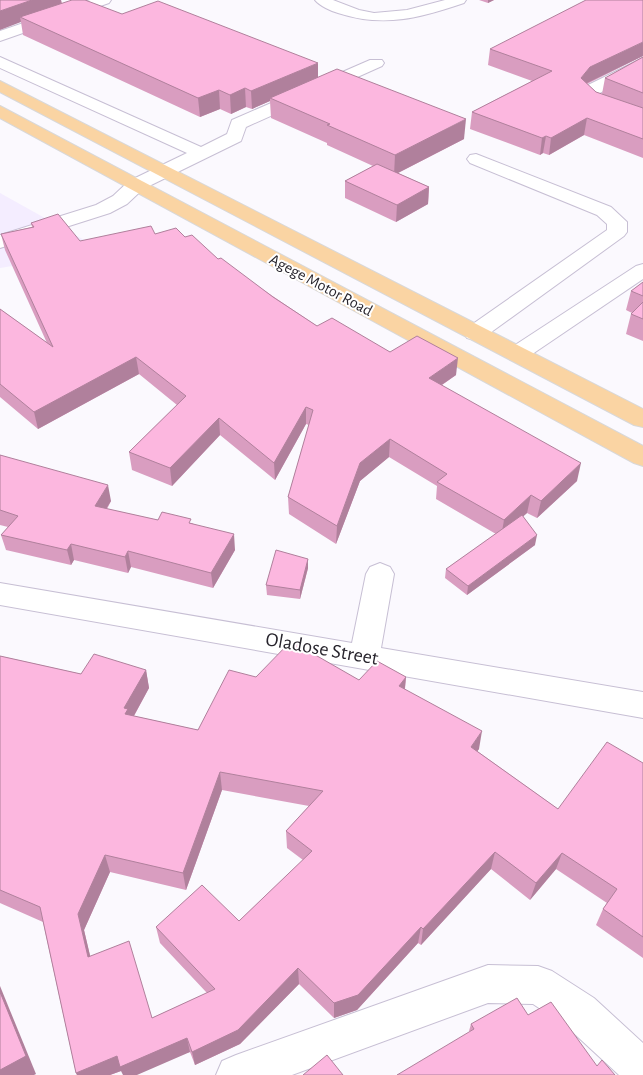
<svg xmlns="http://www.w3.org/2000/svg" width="643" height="1075" viewBox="0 0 643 1075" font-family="'Alegreya Sans',sans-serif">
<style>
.built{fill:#f4edff}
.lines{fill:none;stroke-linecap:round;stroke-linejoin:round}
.minor-casing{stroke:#c7bfd4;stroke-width:2}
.major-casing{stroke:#d8d8d9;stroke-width:2}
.minor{fill:#fff;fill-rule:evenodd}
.major{fill:#fad4a3;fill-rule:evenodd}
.wall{fill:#d99dc0;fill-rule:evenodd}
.shaded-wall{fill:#b0809c}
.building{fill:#fcb7df;stroke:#b0809c;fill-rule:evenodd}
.labels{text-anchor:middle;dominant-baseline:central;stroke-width:4;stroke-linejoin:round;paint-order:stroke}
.far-street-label{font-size:16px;fill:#28252d;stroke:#fff}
.street-label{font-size:20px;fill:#28252d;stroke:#fff}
</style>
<rect width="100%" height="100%" fill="#fbf9fe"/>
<path class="built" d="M0,193L104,251L0,268Z"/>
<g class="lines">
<defs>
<g id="minor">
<path d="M90,0H111L109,3L0,41V31Z"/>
<path d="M315,0H333L359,10L374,13L407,10L445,0H466L464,3C420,18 384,28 338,13C331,11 320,6 315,0Z"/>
<path d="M0,57L201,147L227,134L232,120L370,60H382L384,63L382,66L246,127L241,141L143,189L127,204L110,213L0,248V235L96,205L113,196L129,181L187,153L0,68Z"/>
<path d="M643,58V69L598,94L605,99L643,113V124L593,107L580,95L588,85Z"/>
<path d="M476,154L611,207L627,222V232L624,236L483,338L475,340L467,338L464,333L467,328L607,230V224L597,215L470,163L467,159L470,155Z"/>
<path d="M643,264V279L525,359L517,361L509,359L506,354L509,349L636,266Z"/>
<path d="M380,563L390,567L394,574L381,648L643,692V718L0,605V583L352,643L366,574L370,567Z"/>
<path d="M488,965L538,966L552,971L594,998L643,1043V1075H619L566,1026L533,1004L488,1003L292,1075H216L222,1061L236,1055Z"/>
</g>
<g id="major">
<path d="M0,81L643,409V427L634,425L0,92Z"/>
<path d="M0,106L643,446V466L634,463L0,118Z"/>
</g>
</defs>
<use href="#minor" class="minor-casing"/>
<use href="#major" class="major-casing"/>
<use href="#minor" class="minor"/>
<use href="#major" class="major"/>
</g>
<g class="wall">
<path d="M0,0H61L62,3L122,14L318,77L464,139L398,173L429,187L428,204L396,222L345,198V181L373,166L327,145V143L271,118L270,101L252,109L246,107L231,114L220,109L200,117L23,35L21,22Z"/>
<path d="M479,0H494L488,3Z"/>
<path d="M490,49L643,56L587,84L596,92L602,94L605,78L643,57V158L584,135L549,155L543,153L540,155L470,129L472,112L532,81L488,65Z"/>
<path d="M31,223L80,241L155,234L185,237L317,326L456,375L442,385L577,481L537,518L527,513L523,516L535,545L467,595L445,578L446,569L496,534L436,499L437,486L389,457L360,481L336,544L289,514L288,497L309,425L306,424L275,480L220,435L172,486L132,470L129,452L177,405L139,374L38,429L0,397V309L47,343L5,250L1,234L32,227Z"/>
<path d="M643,282V341L626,334L631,314L632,313L626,310L631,291Z"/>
<path d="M0,455L111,501L107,509L158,520L192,523L235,550L213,588L131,567L128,573L74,560L71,565L6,550L1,535L8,527L0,525Z"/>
<path d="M308,559V568L300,599L267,595L266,585Z"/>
<path d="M0,656L81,674L146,670L149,688L134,716L198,730L256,677L359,680L406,677L405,689L479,749L477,751L558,809L643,763V958L596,925L603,909L607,903L556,869L530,900L491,869L421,945L418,943L357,1010L334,1018L299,984L240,1044L195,1065L190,1052L121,1071L110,1075H77L76,1073L43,922L0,903ZM222,790L309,806L286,831L287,848L303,860L239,921L156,927L160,943L207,993L152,1018L90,956L84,930L110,872L186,890Z"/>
<path d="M528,1015L597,1066L469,1031L471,1024Z"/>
</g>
<g class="shaded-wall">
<path d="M32,0H61L62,8L20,17L21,22L0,30V11Z"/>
<path d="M488,0H494L488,3Z"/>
<path d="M643,42V56L587,83L578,95L581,78L590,67Z"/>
<path d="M318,63V81L270,98V101L252,109L251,91Z"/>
<path d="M245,88L246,107L231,114L230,95Z"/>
<path d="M219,90L220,109L200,117L198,98Z"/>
<path d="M587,118L584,135L549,155L551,138Z"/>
<path d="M466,119L464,139L394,175L395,155Z"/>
<path d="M546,136L543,153L540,155L542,138Z"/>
<path d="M429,187L428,204L396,222L397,205Z"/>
<path d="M136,357L139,374L38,429L34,412Z"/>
<path d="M458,358L456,375L427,395L429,378Z"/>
<path d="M306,407V424L275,480L274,463Z"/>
<path d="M219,418L220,435L172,486L170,468Z"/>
<path d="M390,439L389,457L360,481L336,544L337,526L360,463Z"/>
<path d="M581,463L577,481L537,518L541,501Z"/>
<path d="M108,485L111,501L98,522L95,506Z"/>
<path d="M531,495L527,513L501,537L504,520Z"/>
<path d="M234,534L235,550L213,588L211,573Z"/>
<path d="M537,535L535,545L467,595L468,586Z"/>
<path d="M71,544L74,560L71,565L67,550Z"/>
<path d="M128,551L131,567L128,573L125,557Z"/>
<path d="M308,559V568L300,599V590Z"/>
<path d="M146,670L149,688L131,721L129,732L124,708Z"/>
<path d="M406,677L404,696L399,686Z"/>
<path d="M482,731L479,749L468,764L471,747Z"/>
<path d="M220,772L222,790L186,890L183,873Z"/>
<path d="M495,852L491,869L421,945L423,929Z"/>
<path d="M562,853L556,869L530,900L536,883Z"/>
<path d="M105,855L110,872L84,930L94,972L88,957L78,914Z"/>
<path d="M421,927L418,943L357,1010L334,1018V1003Z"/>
<path d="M298,968L299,984L240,1044L195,1065L192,1052Z"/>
<path d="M0,986L36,1074L34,1075H0Z"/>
<path d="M187,1038L190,1052L137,1075H123L121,1071L110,1075H77L76,1073L117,1056Z"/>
</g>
<g class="building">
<path d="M0,0H32L0,11Z"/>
<path d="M72,0H85L122,14L158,1L318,63L251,91L245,88L230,95L219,90L198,98L20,17Z"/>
<path d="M586,0H643V42L590,67L581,78L596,92L643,108V139L587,118L551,138L546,136L542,138L472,112L552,71L490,49Z"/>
<path d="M643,57V93L605,78Z"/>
<path d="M337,69L466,119L395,155L327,125L330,124L270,98Z"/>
<path d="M377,164L429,187L397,205L345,181Z"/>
<path d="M58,214L80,241L151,226L155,234L176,228L185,237L192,235L218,259L221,258L273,297L317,326L332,318L390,352L417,336L458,358L429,378L581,463L541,501L531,495L504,520L437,482L447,474L390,439L360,463L337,526L288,497L313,410L306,407L274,463L219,418L170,468L129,452L186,396L136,357L34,412L0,384V309L53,347L1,234L34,227L31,223Z"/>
<path d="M643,282V296L631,291Z"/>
<path d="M643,302V319L631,314Z"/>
<path d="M0,455L108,485L95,506L158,520L162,512L191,519L189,523L234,534L211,573L128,551L125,557L71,544L67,550L1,535L18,516L0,510Z"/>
<path d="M522,515L537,535L468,586L446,569Z"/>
<path d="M276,550L308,559L300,590L266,585Z"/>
<path d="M291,641L359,680L377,661L406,677L399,686L482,731L471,747L558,809L607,742L643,763V937L603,909L617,889L562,853L536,883L495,852L423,929L421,927L358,995L334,1003L298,968L238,1030L192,1052L187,1038L120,1067L117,1056L76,1073L40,907L0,890V656L81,674L94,654L146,670L124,708L128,709L125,714L198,730L229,670L256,677ZM220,772L323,791L286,831L312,851L239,921L202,885L156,927L215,989L152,1018L129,941L88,957L78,914L105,855L183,873Z"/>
<path d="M0,992L26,1056L0,1070Z"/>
<path d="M517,998L528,1015L551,1002L597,1066L602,1060L615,1075H397L474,1029L471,1024Z"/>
<path d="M327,1055L343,1075H303Z"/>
</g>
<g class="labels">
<g class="far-street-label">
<text transform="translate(321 285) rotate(28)">Agege Motor Road</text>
</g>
<g class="street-label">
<text transform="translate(322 649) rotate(10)">Oladose Street</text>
</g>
</g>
</svg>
